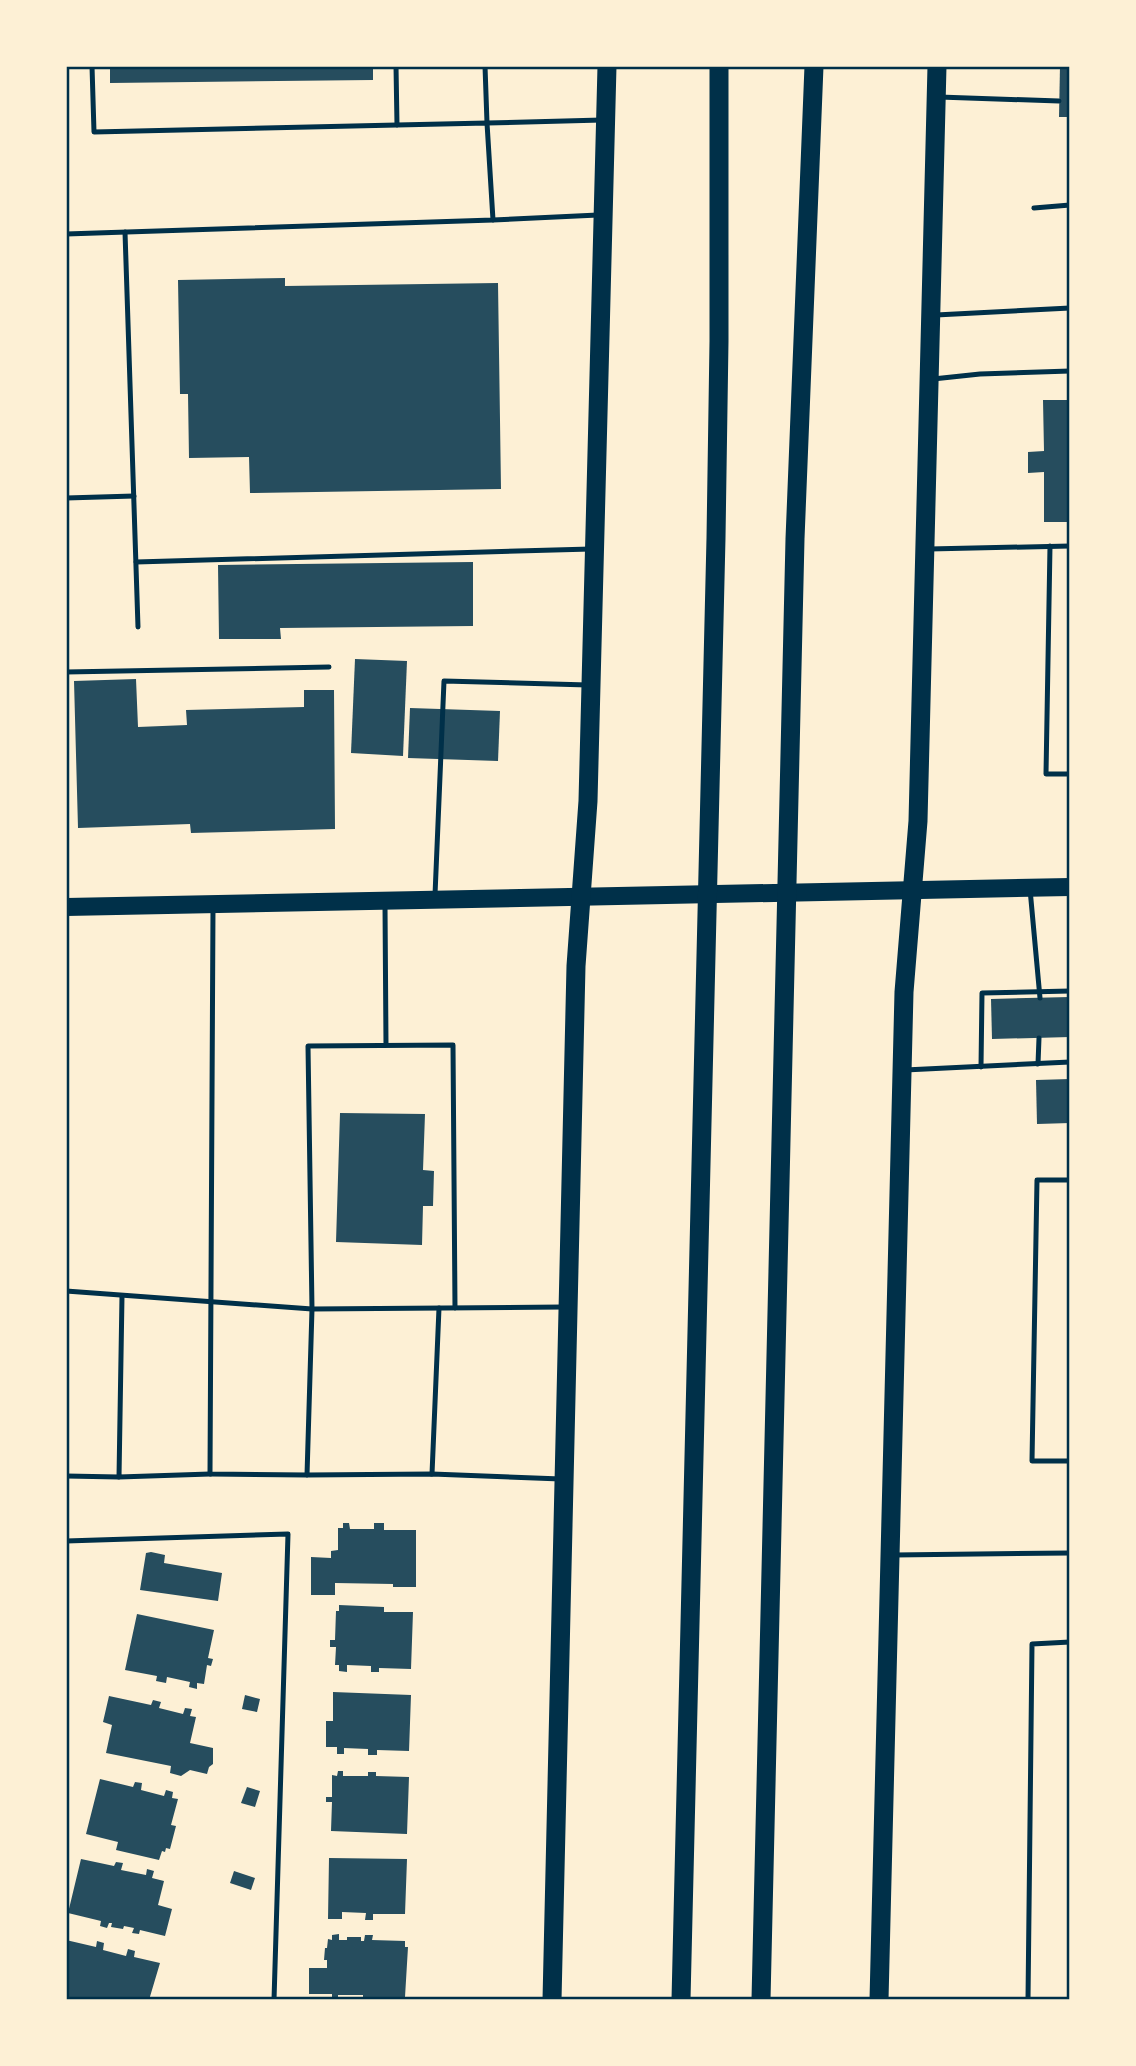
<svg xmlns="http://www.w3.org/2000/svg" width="1136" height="2066" viewBox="0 0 1136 2066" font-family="'Titillium Web',sans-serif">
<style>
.building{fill:#264d5e}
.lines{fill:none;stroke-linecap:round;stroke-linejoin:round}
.service{stroke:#003049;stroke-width:5}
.primary{stroke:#003049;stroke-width:18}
.trunk{stroke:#003049;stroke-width:19}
.neatline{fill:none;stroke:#003049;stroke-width:2.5}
</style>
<rect width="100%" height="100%" fill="#fdf0d5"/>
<g class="building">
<path d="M110,66H373V80L110,83Z"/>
<path d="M1060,66H1070V117H1059Z"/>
<path d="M285,278V286L498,283L501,489L250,493L249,457L189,458L188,394H180L178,280Z"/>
<path d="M1043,400H1070V522H1044V472L1028,473V452L1044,451Z"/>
<path d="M473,562V626L280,628L281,639H219L218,565Z"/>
<path d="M355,659L407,661L403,756L351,753Z"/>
<path d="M136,679L138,727L187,725L186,710L304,707V690H334L335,829L191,833L190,824L78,828L74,681Z"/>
<path d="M410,708L500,711L498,761L408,758Z"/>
<path d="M1070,997V1037L992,1039L991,999Z"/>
<path d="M1070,1079V1123L1037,1124L1036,1080Z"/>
<path d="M340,1113L425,1114L423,1170L434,1171L433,1206H423L422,1245L336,1242Z"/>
<path d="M343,1523H349L350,1529H374V1523H384V1530H416V1587H393V1584L335,1583V1595H311V1557L331,1558V1551L338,1550V1528H343Z"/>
<path d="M151,1552L165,1555L164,1563L222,1573L218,1601L140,1590L146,1553Z"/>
<path d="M339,1605L384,1607V1612H413L411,1669L379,1668V1672H371V1666L347,1665V1672L339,1671V1665H335L336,1647H330V1640H335L336,1611H339Z"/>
<path d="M137,1614L214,1630L208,1658L213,1659L211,1666L207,1665L204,1684L197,1683V1689L189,1687L190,1682L167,1677L166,1683L156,1681L157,1676L125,1670Z"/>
<path d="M333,1692L411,1695L409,1751L377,1750V1755H368V1749L344,1748V1754H337V1747H326V1721H333Z"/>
<path d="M245,1695L260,1699L257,1712L242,1709Z"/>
<path d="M109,1696L151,1705L153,1700L161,1702L159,1708L183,1714L185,1708L192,1709L190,1716L196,1717L190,1743L213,1748V1764L209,1767L207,1774L190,1770L181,1776L170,1773L171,1766L106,1753L112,1725L103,1722Z"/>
<path d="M338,1771H343V1776H368V1772H376V1776L409,1777L407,1834L331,1831L332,1802H326V1797H332V1775L337,1776Z"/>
<path d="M100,1779L133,1787L135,1782L142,1783L141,1790L164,1796L166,1790L173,1792L172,1798L178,1799L171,1825L176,1826L170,1849L166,1848L165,1852L162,1851L159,1860L116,1850L118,1842L86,1834Z"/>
<path d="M247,1787L260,1791L255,1807L241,1803Z"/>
<path d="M329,1858L407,1859L405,1914H373V1920H365L366,1913L342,1912V1919H328Z"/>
<path d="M81,1859L114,1866L116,1862L123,1863L121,1870L146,1875L147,1869L154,1871L152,1878L164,1881L158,1905L172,1909L165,1936L140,1930L139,1934L132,1933L134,1928L124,1926L123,1929L111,1927L112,1923H109L107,1928L100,1926L101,1921L68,1913Z"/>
<path d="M234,1871L255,1878L251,1890L230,1883Z"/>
<path d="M339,1934V1940H347V1937H361V1941H364L365,1935H373L372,1940L405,1941V1947H408L405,1997H370V2000H363V1995H338V2000H332V1994H309V1968H327V1960H324L325,1948H327L328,1939L332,1940V1935Z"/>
<path d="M66,1940L96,1947L97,1941L104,1943L103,1950L126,1956L128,1949L135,1951L134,1957L160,1963L149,2000L66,1998Z"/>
</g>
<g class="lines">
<g class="service">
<path d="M92,66L94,132L397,125"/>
<path d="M485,66L487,123L602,120"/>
<path d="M939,97L1059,101"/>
<path d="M1034,208L1070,205"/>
<path d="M493,220L598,215"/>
<path d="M125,232L138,627"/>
<path d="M66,234L493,220L487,123L397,125L396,66"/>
<path d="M936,315L1070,308"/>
<path d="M933,379L980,374L1070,371"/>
<path d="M66,498L134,496"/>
<path d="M1050,546L1046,774H1070"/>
<path d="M929,549L1070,546"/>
<path d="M136,562L591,549"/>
<path d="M66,672L329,667"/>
<path d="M1030,889L1040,998"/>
<path d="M435,895L444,681L588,685"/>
<path d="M385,905L386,1045"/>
<path d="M213,907L210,1474L307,1475"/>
<path d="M1038,1064L1039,1038"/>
<path d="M981,1067L982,993L1070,991"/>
<path d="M905,1070L1070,1062"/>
<path d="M1070,1180H1037L1032,1461H1070"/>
<path d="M66,1291L312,1309L563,1307"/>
<path d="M122,1296L119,1477L210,1474"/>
<path d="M455,1308L453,1045L308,1046L312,1309L307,1475L432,1474L561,1479"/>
<path d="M432,1474L439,1308"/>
<path d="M66,1476L119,1477"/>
<path d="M66,1541L288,1534L274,2000"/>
<path d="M894,1555L1070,1553"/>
<path d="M1028,2000L1032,1644L1070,1642"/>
</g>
<path class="primary" d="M66,907L1070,887"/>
<g class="trunk">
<path d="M552,2000L576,966L588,801L607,66"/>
<path d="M681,2000L716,538L719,341V66"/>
<path d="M761,2000L795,539L814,66"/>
<path d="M879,2000L904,992L918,821L937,66"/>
</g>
</g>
<rect width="1136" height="2066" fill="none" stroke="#fdf0d5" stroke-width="136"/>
<rect x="68" y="68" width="1000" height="1930" class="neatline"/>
</svg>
